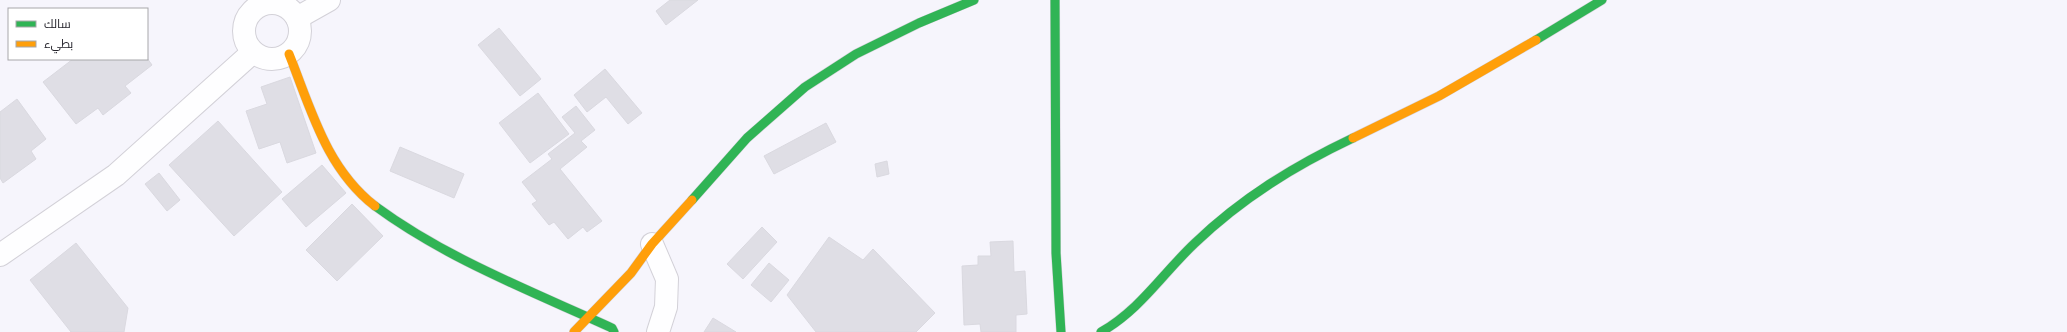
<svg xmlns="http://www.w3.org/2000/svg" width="2067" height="332" viewBox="0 0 2067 332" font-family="Mulish,Cairo,sans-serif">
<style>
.building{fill:#dfdee5;stroke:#dad9e0}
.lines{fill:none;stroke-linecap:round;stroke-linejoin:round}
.street-casing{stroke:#d3d1d8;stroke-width:24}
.fast-casing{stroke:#d3d1d8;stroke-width:10}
.slow-casing{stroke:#d3d1d8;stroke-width:10}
.street{stroke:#fefeff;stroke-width:22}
.fast{stroke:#30b455;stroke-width:9}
.slow{stroke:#ff9f0a;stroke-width:9}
</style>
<rect width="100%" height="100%" fill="#f6f5fc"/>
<g class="building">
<path d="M670,0H698L666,25L656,11Z"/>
<path d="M499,28L541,79L520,96L478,45Z"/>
<path d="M147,58L152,65L125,86L131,93L103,115L98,108L76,124L43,82L73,59Z"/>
<path d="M605,69L642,113L628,124L606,97L587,112L574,95Z"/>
<path d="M290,77L316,153L287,163L280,142L259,149L246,111L267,104L261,87Z"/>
<path d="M538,93L569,134L530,163L499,123Z"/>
<path d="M17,99L46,139L31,151L36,159L3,183L0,178V112Z"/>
<path d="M576,106L595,130L581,141L587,147L560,169L602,221L587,232L583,227L568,239L554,222L549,225L532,204L537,201L522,182L552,159L548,154L575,133L562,117Z"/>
<path d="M218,121L282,192L234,236L169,165Z"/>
<path d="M826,123L836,142L774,174L764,156Z"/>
<path d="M400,147L464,174L454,198L390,171Z"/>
<path d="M887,161L889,174L877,177L875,164Z"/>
<path d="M322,165L346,193L306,227L282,199Z"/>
<path d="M159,173L180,200L167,211L145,184Z"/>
<path d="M352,204L383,236L337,281L306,250Z"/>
<path d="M762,227L777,242L743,279L727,264Z"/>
<path d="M829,237L863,260L873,249L935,313L916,332H816L787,295Z"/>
<path d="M1013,241L1014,272L1025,271L1027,314L1016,315V332H981L980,324L964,325L962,266L978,265V256H991L990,242Z"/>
<path d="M76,243L128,308L124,332H71L30,280Z"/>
<path d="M769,263L789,280L771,302L751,285Z"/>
<path d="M713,318L736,332H704Z"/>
</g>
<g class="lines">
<defs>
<g id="street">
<circle cx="272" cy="31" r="28"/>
<path d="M297,18L329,0"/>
<path d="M652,244L667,279L666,307L658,332"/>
<path d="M0,255L116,175L253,52"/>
</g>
<g id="fast">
<path d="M1055,0L1056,253L1061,332"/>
<path d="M1536,40L1602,0"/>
<path d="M692,200L747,138L805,87L856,54L919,23L974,0"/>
<path d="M375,206C447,259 531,291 612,328L614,332"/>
<path d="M1101,332C1140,310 1163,273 1195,243C1242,198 1294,166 1353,138"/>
</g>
<g id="slow">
<path d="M289,54C311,109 326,168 375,206"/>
<path d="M1353,138L1439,96L1536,40"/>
<path d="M574,332L631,273L652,244L692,200"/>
</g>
</defs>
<use href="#street" class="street-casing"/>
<use href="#fast" class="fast-casing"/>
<use href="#slow" class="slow-casing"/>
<use href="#street" class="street"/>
<use href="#fast" class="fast"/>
<use href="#slow" class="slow"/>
</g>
<rect x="8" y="8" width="140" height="52" fill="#ffffff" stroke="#a7a7aa"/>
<rect x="16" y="21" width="20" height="6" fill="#30b455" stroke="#a7a7aa"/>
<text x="44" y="28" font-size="12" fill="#24232b">سالك</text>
<rect x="16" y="41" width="20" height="6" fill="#ff9f0a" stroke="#a7a7aa"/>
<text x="44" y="48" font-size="12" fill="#24232b">بطيء</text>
</svg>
